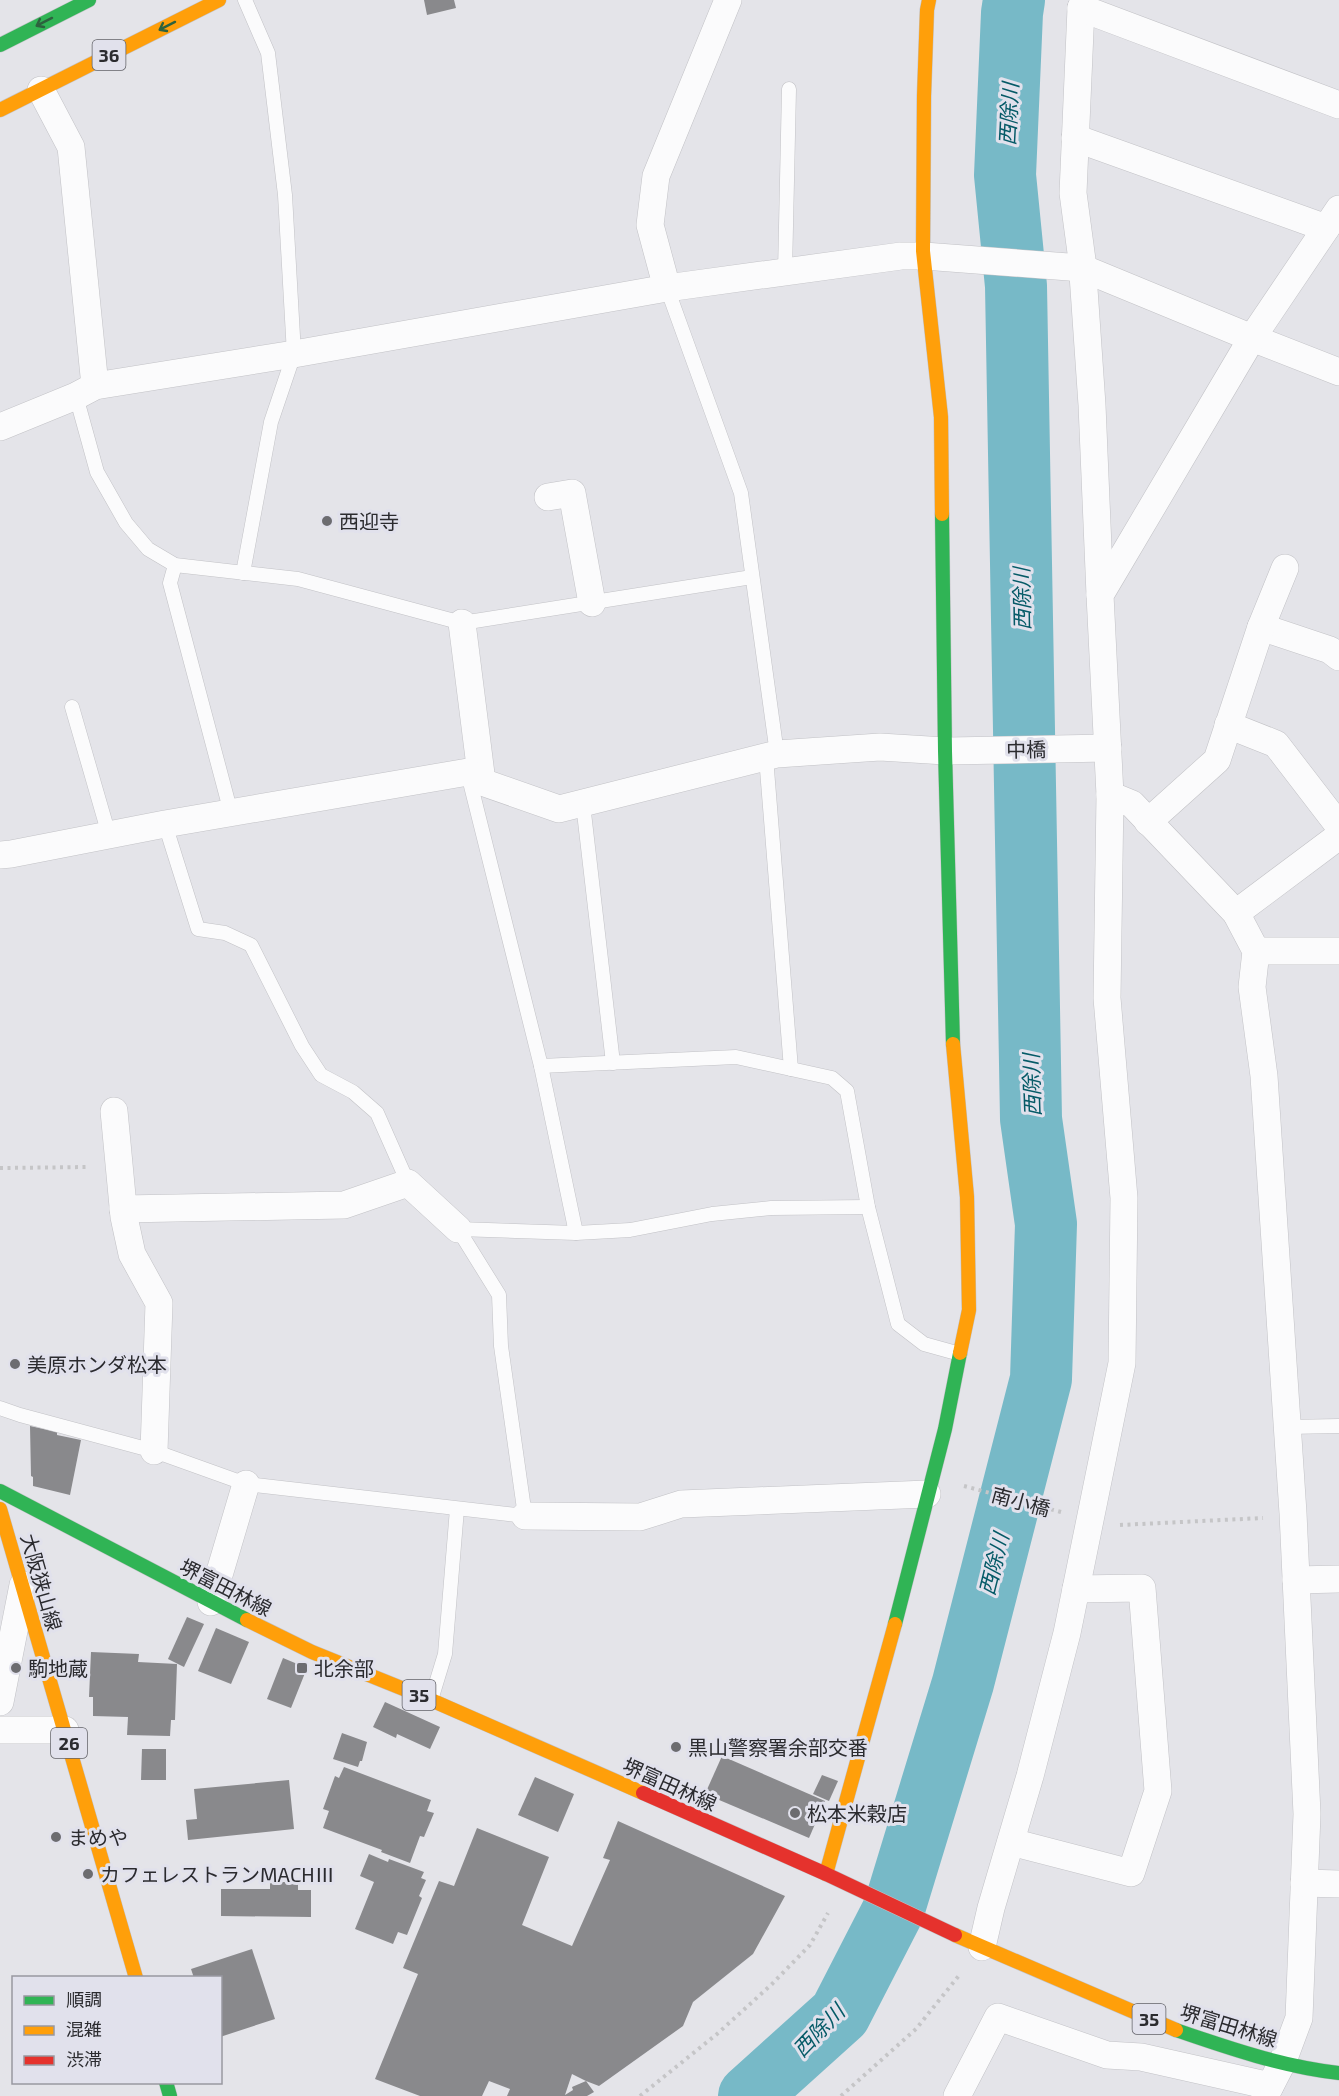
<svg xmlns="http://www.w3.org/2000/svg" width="1339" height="2096" viewBox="0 0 1339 2096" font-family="'Exo 2','Noto Sans JP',sans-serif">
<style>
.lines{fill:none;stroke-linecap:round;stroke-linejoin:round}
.river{stroke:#77b9c7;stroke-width:62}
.building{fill:#89898c;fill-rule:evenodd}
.lane-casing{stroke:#c2c2c6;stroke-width:15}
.street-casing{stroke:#c2c2c6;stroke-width:28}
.fast-casing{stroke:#c2c2c6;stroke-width:15}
.slow-casing{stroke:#c2c2c6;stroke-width:15}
.jam-casing{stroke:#c2c2c6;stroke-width:15}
.path{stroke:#c5c5c7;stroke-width:4;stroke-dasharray:3 4.5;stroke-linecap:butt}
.lane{stroke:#fbfbfc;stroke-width:14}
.street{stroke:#fbfbfc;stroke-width:27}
.fast{stroke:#30b455;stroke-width:14}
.slow{stroke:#ff9f0a;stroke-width:14}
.jam{stroke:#e5322d;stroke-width:14}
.oneway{stroke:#2d623e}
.poi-dot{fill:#6c6c70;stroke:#e1e1ec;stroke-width:2}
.labels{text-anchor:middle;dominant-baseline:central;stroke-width:6;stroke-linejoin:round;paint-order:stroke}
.shield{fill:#e1e1ec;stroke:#626268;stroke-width:1.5}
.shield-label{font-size:18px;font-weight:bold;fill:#2b2b2f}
.poi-label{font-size:20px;fill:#2b2b2f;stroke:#e1e1ec;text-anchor:start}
.street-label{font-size:20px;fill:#2b2b2f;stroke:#e1e1ec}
.water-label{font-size:21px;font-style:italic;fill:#055a67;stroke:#e1e1ec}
</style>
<rect width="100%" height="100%" fill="#e4e4e9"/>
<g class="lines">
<path class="river" d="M749,2096L840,2014L894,1909L963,1683L1041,1379L1046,1224L1031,1119L1016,286L1005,175L1012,13L1014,0"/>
</g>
<g class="building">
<path d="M424,0H454L456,8L427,15Z"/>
<path d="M30,1426L57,1432V1435L81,1440L70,1495L33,1486V1477L31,1476Z"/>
<path d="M187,1617L204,1624L184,1667L168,1659Z"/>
<path d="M216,1628L249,1642L231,1684L198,1671Z"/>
<path d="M91,1652L139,1654L138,1662L177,1664L175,1720H171L170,1736L127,1735L128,1717L93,1716V1697H89Z"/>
<path d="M283,1658L307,1668L291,1708L267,1699Z"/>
<path d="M385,1702L440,1727L430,1749L397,1734L396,1738L373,1727Z"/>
<path d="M342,1733L367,1742L362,1761H360L358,1767L333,1759Z"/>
<path d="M142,1749H166V1780H141Z"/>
<path d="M722,1756L825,1801L809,1838L705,1794Z"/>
<path d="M344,1767L431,1800L427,1811L434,1813L424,1837L420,1836L410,1863L381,1852L382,1850L323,1828L329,1811L323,1809L335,1776L339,1778Z"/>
<path d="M822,1775L838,1781L829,1801L813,1794Z"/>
<path d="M535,1777L574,1794L558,1832L518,1815Z"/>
<path d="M289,1780L294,1829L188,1840L186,1820L197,1819L194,1789Z"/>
<path d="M618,1821L785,1896L753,1954L693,2002L683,2026L599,2086L586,2081L594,2092L587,2096H507L510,2089L489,2081L482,2096H420L375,2079L418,1974L403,1968L439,1881L454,1886L477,1828L549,1857L522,1925L572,1946L610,1860L603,1858ZM572,2074L586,2081L572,2087L573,2090L565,2095Z"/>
<path d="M369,1854L388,1862L389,1859L424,1872L421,1878L426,1880L419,1896L422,1898L407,1935L398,1932L393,1944L355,1929L374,1882L360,1876Z"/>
<path d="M270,1882H298V1890H311V1917L221,1916V1889H270Z"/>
<path d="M252,1949L275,2019L220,2037V1978H194L191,1969Z"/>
</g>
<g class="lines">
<defs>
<g id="lane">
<path d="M785,272L789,89"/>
<path d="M667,288L741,493L777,754"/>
<path d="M76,396L97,472L126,523L148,549L175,565L298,579L462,623L752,577"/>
<path d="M175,565L170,583L231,813"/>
<path d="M243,573L271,422L294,354L285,195L268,53L245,0"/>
<path d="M72,707L109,835"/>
<path d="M766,757L791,1069"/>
<path d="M583,804L613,1063"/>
<path d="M165,824L198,929L225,933L251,945L302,1046L321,1075L353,1092L377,1113L408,1183"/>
<path d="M541,1066L736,1057L832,1078L847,1091L868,1207L898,1324L924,1344L960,1354"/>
<path d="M576,1233L630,1230L712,1214L771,1208L868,1207"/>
<path d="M0,1408L20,1415L154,1451L246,1484L525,1516L501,1346L499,1295L458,1229L576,1233L541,1066L468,774"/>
<path d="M1287,1427L1339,1426"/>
<path d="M431,1700L445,1654L457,1509"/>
</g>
<g id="street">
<path d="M1084,0L1081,8L1073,193L1082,260L1092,405L1100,595"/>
<path d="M1081,8L1339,105"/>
<path d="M41,90L71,147L95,386"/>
<path d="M1075,138L1326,228"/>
<path d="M667,288L650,225L656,176L728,0"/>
<path d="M0,427L76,396L95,386L294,354L667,288L901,256H924L1082,268L1252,338L1339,372"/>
<path d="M548,497L572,493L592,603"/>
<path d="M462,623L482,782"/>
<path d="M1261,627L1330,650L1339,657"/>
<path d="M1228,725L1276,744L1339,826"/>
<path d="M948,751L1108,748"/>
<path d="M1110,795L1132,804L1236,913L1256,951L1252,987L1264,1076L1293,1513L1307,1814L1299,2018L1283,2061L1265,2096"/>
<path d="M1148,822L1217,760L1261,627L1285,568"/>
<path d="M0,855L11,854L165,824L468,772L482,782L559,809L777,754L880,747L945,751"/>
<path d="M1236,913L1339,836"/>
<path d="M1256,951H1339"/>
<path d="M114,1111L124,1217L132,1254L159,1303L154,1451"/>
<path d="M123,1209L344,1205L408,1183L458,1229"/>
<path d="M525,1516L640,1517L681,1504L927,1494"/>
<path d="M1296,1580L1339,1579"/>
<path d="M211,1602L246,1484"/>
<path d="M0,1702L23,1585"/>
<path d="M0,1730H65"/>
<path d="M1011,1842L1131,1873L1158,1791L1142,1588L1076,1589"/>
<path d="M1304,1883L1339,1884"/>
<path d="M982,1947L991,1908L1030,1776L1067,1633L1122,1363L1124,1198L1107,998L1110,795L1100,595L1252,338L1339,209"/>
<path d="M957,2096L998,2017L1107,2055L1141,2057L1270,2086"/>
</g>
<g id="fast">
<path d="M0,45L89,0"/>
<path d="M942,514L945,751L953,1044"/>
<path d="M0,1491L247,1620"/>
<path d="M895,1624L945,1429L960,1353"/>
<path d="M1176,2030C1228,2048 1284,2067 1339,2073"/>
<path d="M166,2082L170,2096"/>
</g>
<g id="slow">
<path d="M929,0L927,10L924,96L923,251L941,417L942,514"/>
<path d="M0,110L219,0"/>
<path d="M953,1044L967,1197L969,1310L960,1353"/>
<path d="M0,1509L136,1978"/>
<path d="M247,1620L312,1652L431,1700L643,1793"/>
<path d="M826,1874L895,1624"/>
<path d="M955,1935L1176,2030"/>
</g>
<path id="jam" d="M643,1793L826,1874L955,1935"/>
</defs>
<use href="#lane" class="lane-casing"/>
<use href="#street" class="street-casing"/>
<use href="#fast" class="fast-casing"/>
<use href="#slow" class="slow-casing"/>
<use href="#jam" class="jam-casing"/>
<g class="path">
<path d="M0,1168L89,1167"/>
<path d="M964,1486L1061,1512"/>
<path d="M1120,1525L1263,1518"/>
<path d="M640,2096L717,2034L771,1985L810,1945L828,1913"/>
<path d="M841,2096L916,2029L961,1973"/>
</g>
<use href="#lane" class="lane"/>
<use href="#street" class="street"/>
<use href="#fast" class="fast"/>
<use href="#slow" class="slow"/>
<use href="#jam" class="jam"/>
</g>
<defs><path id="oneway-shaft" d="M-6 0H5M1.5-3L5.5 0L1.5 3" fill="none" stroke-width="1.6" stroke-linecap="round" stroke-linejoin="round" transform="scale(1.5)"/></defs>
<g class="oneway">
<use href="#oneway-shaft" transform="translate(44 22) rotate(153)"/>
<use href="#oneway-shaft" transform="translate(167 26) rotate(153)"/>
</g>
<g class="poi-dot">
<circle cx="327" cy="521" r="6"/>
<circle cx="15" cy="1364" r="6"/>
<circle cx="16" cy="1668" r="6"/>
<rect x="296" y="1662" width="12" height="12" rx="3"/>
<circle cx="676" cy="1747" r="6"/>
<circle cx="795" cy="1813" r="6"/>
<circle cx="56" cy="1837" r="6"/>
<circle cx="88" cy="1874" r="6"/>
</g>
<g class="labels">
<g class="shield">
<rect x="92.5" y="40" width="33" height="30" rx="4.5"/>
<rect x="402.5" y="1680" width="33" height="30" rx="4.5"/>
<rect x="51" y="1728" width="36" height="30" rx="4.5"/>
<rect x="1132.5" y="2004" width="33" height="30" rx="4.5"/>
</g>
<g class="shield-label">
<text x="109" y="55">36</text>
<text x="419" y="1695">35</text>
<text x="69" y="1743">26</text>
<text x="1149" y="2019">35</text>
</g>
<g class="poi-label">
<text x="339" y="521">西迎寺</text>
<text x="27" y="1364">美原ホンダ松本</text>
<text x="28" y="1668">駒地蔵</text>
<text x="314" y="1668">北余部</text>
<text x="688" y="1747">黒山警察署余部交番</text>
<text x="807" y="1813">松本米穀店</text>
<text x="68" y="1837">まめや</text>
<text x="100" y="1874">カフェレストランMACHⅢ</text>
</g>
<g class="street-label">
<text transform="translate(1026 749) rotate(-1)">中橋</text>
<text transform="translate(1021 1501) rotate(15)">南小橋</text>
<text transform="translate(42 1582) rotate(74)">大阪狭山線</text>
<text transform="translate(226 1587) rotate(27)">堺富田林線</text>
<text transform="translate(670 1784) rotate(24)">堺富田林線</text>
<text transform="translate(1229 2025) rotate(17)">堺富田林線</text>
</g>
<g class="water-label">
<text transform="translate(1008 114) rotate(-87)">西除川</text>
<text transform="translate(1021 599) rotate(-91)">西除川</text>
<text transform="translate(1031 1085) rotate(-92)">西除川</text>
<text transform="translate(993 1564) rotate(-76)">西除川</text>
<text transform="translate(818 2030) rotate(-46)">西除川</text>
</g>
</g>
<rect x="12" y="1976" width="210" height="108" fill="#e1e1ec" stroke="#9898a0" stroke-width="1.5"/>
<rect x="24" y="1996" width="30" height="9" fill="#30b455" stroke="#9898a0" stroke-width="1.5"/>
<text x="66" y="2006" font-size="18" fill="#2b2b2f">順調</text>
<rect x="24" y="2026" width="30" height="9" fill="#ff9f0a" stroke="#9898a0" stroke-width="1.5"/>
<text x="66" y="2036" font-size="18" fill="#2b2b2f">混雑</text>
<rect x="24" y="2056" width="30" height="9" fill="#e5322d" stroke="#9898a0" stroke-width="1.5"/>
<text x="66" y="2066" font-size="18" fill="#2b2b2f">渋滞</text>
</svg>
